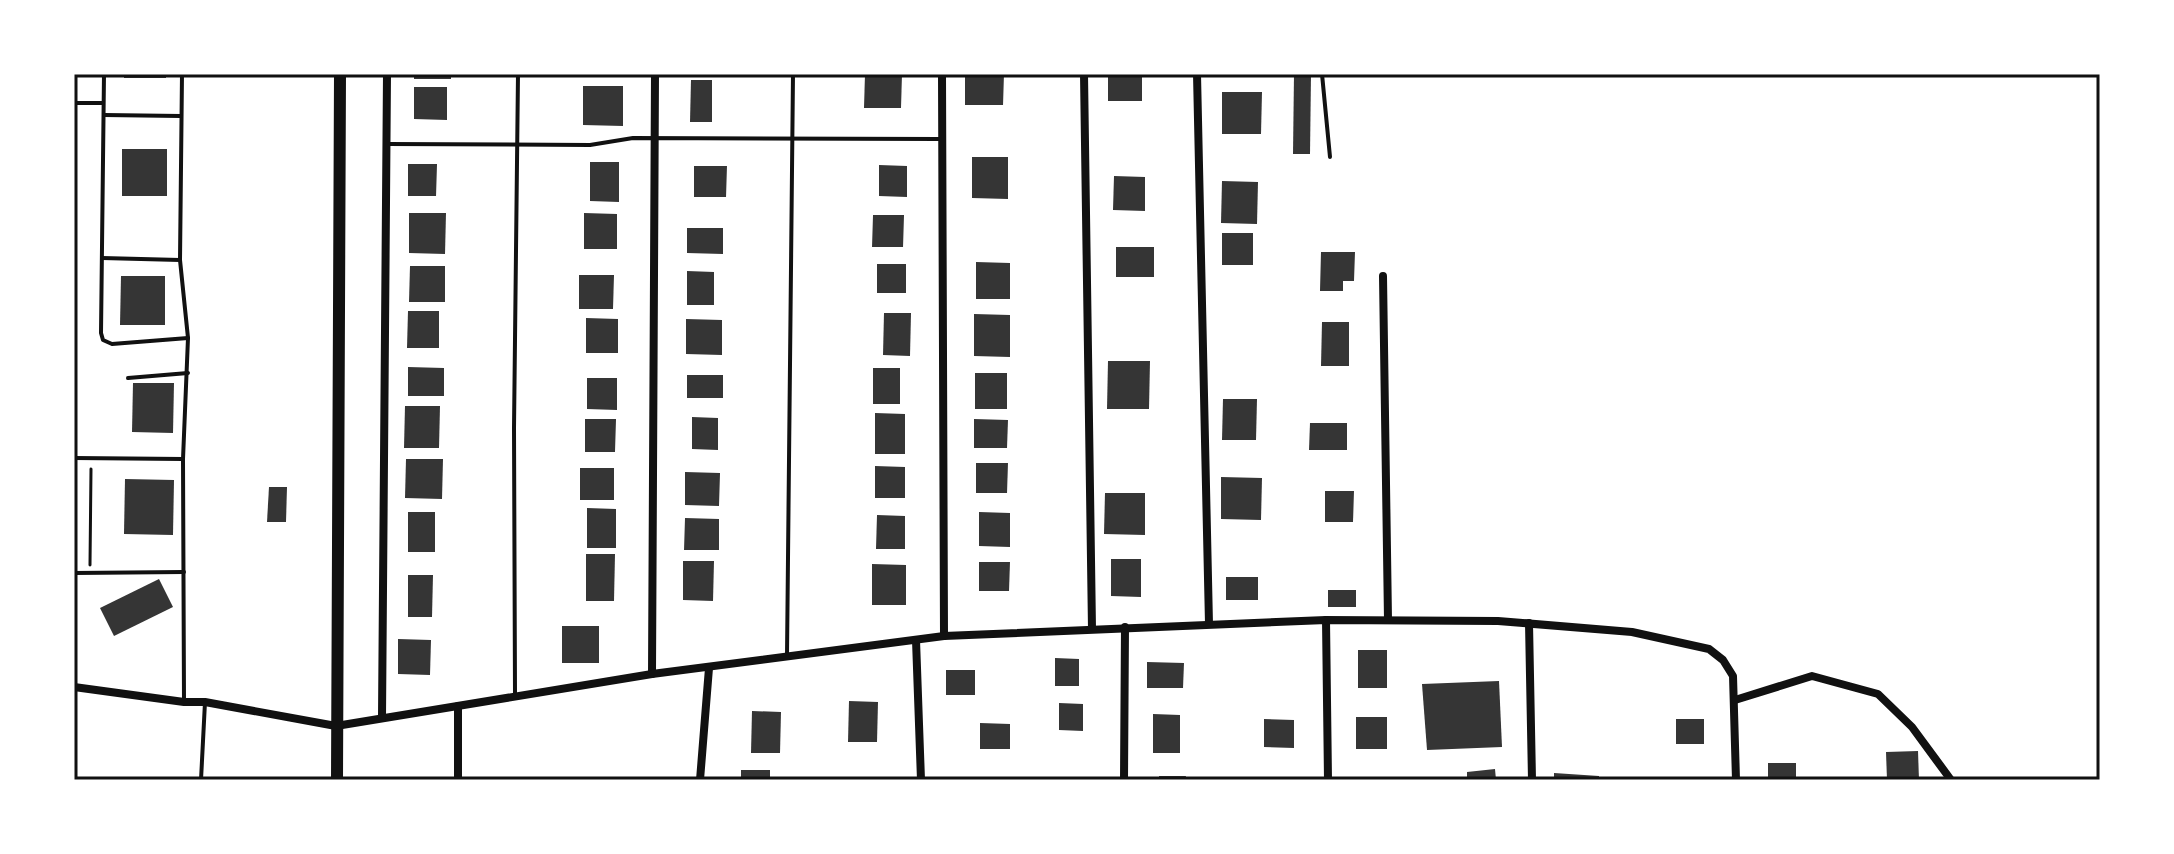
<svg xmlns="http://www.w3.org/2000/svg" width="2174" height="854" viewBox="0 0 2174 854" font-family="Barlow,sans-serif">
<style>
.building{fill:#353535}
.lines{fill:none;stroke-linecap:round;stroke-linejoin:round}
.path{stroke:#111;stroke-width:3}
.service{stroke:#111;stroke-width:4}
.minor{stroke:#111;stroke-width:8}
.secondary{stroke:#111;stroke-width:12}
.neatline{fill:none;stroke:#111;stroke-width:3}
</style>
<rect width="100%" height="100%" fill="#fff"/>
<g class="building">
<rect x="124" y="74" width="42" height="4"/>
<rect x="414" y="74" width="37" height="5"/>
<path d="M865,74H902L901,108H864Z"/>
<path d="M965,74H1004L1003,105H965Z"/>
<rect x="1108" y="74" width="34" height="27"/>
<path d="M1294,74H1311L1310,154H1293Z"/>
<path d="M691,80H712V122H690Z"/>
<path d="M583,86H623V126L583,125Z"/>
<path d="M414,87H447V120L414,119Z"/>
<path d="M1222,92H1262L1261,134H1222Z"/>
<rect x="122" y="149" width="45" height="47"/>
<path d="M972,157H1008V199L972,198Z"/>
<path d="M590,162H619V202L590,201Z"/>
<path d="M408,164H437L436,196H408Z"/>
<path d="M879,165L907,166V197L879,196Z"/>
<path d="M694,166H727L726,197H694Z"/>
<path d="M1114,176L1145,177V211L1113,210Z"/>
<path d="M1222,181L1258,182L1257,224L1221,223Z"/>
<path d="M409,213H446L445,254L409,253Z"/>
<path d="M584,213L617,214V249H584Z"/>
<path d="M873,215H904L903,247H872Z"/>
<path d="M687,228H723V254L687,253Z"/>
<rect x="1222" y="233" width="31" height="32"/>
<rect x="1116" y="247" width="38" height="30"/>
<path d="M1321,252H1355L1354,281H1343V291H1320Z"/>
<path d="M976,262L1010,263V299H976Z"/>
<rect x="877" y="264" width="29" height="29"/>
<path d="M410,266H445V302H409Z"/>
<path d="M687,271L714,272V305H687Z"/>
<path d="M579,275H614L613,309H579Z"/>
<path d="M121,276H165V325H120Z"/>
<path d="M408,311H439V348H407Z"/>
<path d="M884,313H911L910,356L883,355Z"/>
<path d="M974,314L1010,315V357L974,356Z"/>
<path d="M586,318L618,319V353H586Z"/>
<path d="M686,319L722,320V355L686,354Z"/>
<path d="M1322,322H1349V366H1321Z"/>
<path d="M1108,361H1150L1149,409H1107Z"/>
<path d="M408,367L444,368V396H408Z"/>
<rect x="873" y="368" width="27" height="36"/>
<rect x="975" y="373" width="32" height="36"/>
<rect x="687" y="375" width="36" height="23"/>
<path d="M587,378H617V410L587,409Z"/>
<path d="M133,383H174L173,433L132,432Z"/>
<path d="M1223,399H1257L1256,440H1222Z"/>
<path d="M405,406H440L439,448H404Z"/>
<path d="M875,413L905,414V454H875Z"/>
<path d="M692,417L718,418V450L692,449Z"/>
<path d="M585,419H616L615,452H585Z"/>
<path d="M974,419L1008,420L1007,448H974Z"/>
<path d="M1310,423H1347V450H1309Z"/>
<path d="M406,459H443L442,499L405,498Z"/>
<path d="M976,463H1008L1007,493H976Z"/>
<path d="M875,466L905,467V498H875Z"/>
<rect x="580" y="468" width="34" height="32"/>
<path d="M685,472L720,473L719,506L685,505Z"/>
<path d="M1221,477L1262,478L1261,520L1221,519Z"/>
<path d="M125,479L174,480L173,535L124,534Z"/>
<path d="M269,487H287L286,522H267Z"/>
<path d="M1325,491H1354L1353,522H1325Z"/>
<path d="M1105,493H1145V535L1104,534Z"/>
<path d="M587,508L616,509V548H587Z"/>
<rect x="408" y="512" width="27" height="40"/>
<path d="M979,512L1010,513V547L979,546Z"/>
<path d="M877,515L905,516V549H876Z"/>
<path d="M685,518L719,519V550H684Z"/>
<path d="M586,554H615L614,601H586Z"/>
<path d="M1111,559H1141V597L1111,596Z"/>
<path d="M683,561H714L713,601L683,600Z"/>
<path d="M979,562H1010L1009,591H979Z"/>
<path d="M872,564L906,565V605H872Z"/>
<path d="M408,575H433L432,617H408Z"/>
<rect x="1226" y="577" width="32" height="23"/>
<path d="M159,579L173,607L114,636L100,608Z"/>
<rect x="1328" y="590" width="28" height="17"/>
<rect x="562" y="626" width="37" height="37"/>
<path d="M398,639L431,640L430,675L398,674Z"/>
<rect x="1358" y="650" width="29" height="38"/>
<path d="M1055,658L1079,659V686H1055Z"/>
<path d="M1147,662L1184,663L1183,688H1147Z"/>
<rect x="946" y="670" width="29" height="25"/>
<path d="M1499,681L1502,747L1427,750L1422,684Z"/>
<path d="M849,701L878,702L877,742H848Z"/>
<path d="M1059,703L1083,704V731L1059,730Z"/>
<path d="M752,711L781,712L780,753H751Z"/>
<path d="M1153,714L1180,715V753H1153Z"/>
<rect x="1356" y="717" width="31" height="32"/>
<path d="M1264,719L1294,720V748L1264,747Z"/>
<rect x="1676" y="719" width="28" height="25"/>
<path d="M980,723L1010,724V749H980Z"/>
<path d="M1918,751L1919,780H1887L1886,752Z"/>
<rect x="1768" y="763" width="28" height="17"/>
<path d="M1495,769L1496,780H1467V772Z"/>
<rect x="741" y="770" width="29" height="10"/>
<path d="M1554,773L1599,776V780H1554Z"/>
<path d="M1159,776H1186L1185,780H1159Z"/>
</g>
<g class="lines">
<path class="path" d="M90,565L91,469"/>
<g class="service">
<path d="M104,74L101,333L103,340L112,344L188,338"/>
<path d="M182,74L180,260L188,338L183,459L184,702"/>
<path d="M1322,74L1330,157"/>
<path d="M74,103H103"/>
<path d="M104,115L181,116"/>
<path d="M387,144L590,145L633,138L940,139"/>
<path d="M102,258L180,260"/>
<path d="M128,378L188,373"/>
<path d="M74,458L183,459"/>
<path d="M74,573L184,572"/>
<path d="M787,655L793,74"/>
<path d="M515,695L514,428L518,74"/>
<path d="M201,780L205,702"/>
</g>
<g class="minor">
<path d="M942,74L944,636"/>
<path d="M1084,74L1092,629"/>
<path d="M1197,74L1209,624"/>
<path d="M1383,276L1388,620"/>
<path d="M1326,620L1328,780"/>
<path d="M1529,623L1532,780"/>
<path d="M916,640L921,780"/>
<path d="M652,674L655,74"/>
<path d="M74,687L184,702H205L336,726L652,674L944,636L1326,620L1498,621L1632,632L1709,649L1723,660L1733,676L1736,780"/>
<path d="M1735,700L1812,676L1878,694L1912,727L1951,780"/>
<path d="M382,718L387,74"/>
<path d="M458,780V706"/>
<path d="M700,780L709,668"/>
<path d="M1124,780L1125,627"/>
</g>
<path class="secondary" d="M337,780L340,74"/>
</g>
<rect width="2174" height="854" fill="none" stroke="#ffffff" stroke-width="152"/>
<rect x="76" y="76" width="2022" height="702" class="neatline"/>
</svg>
